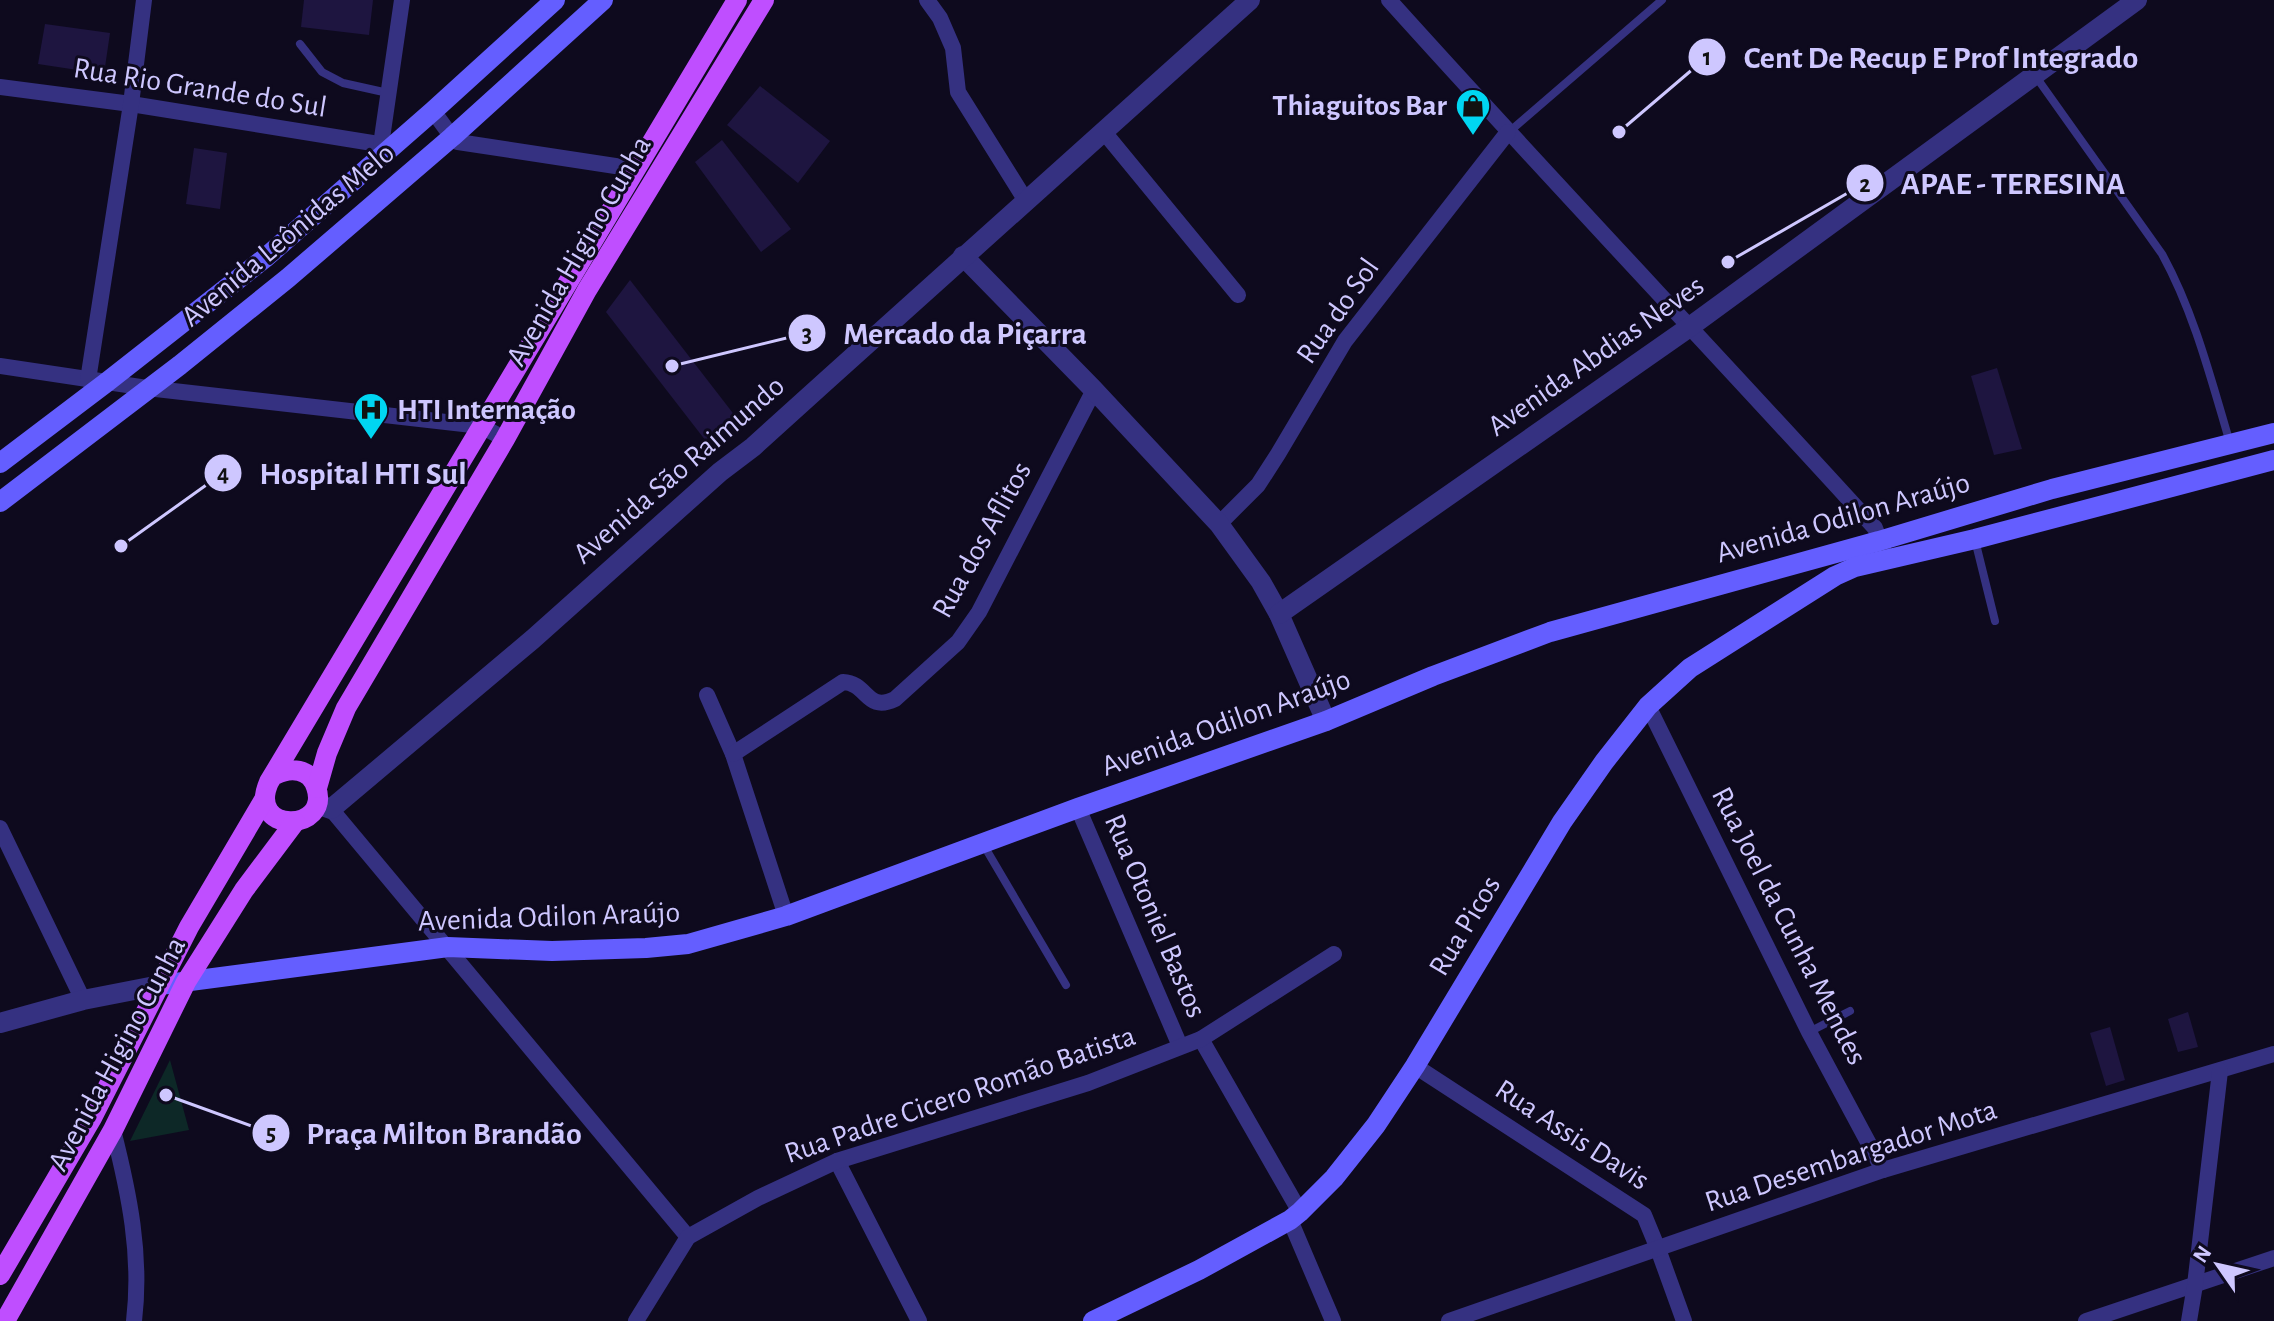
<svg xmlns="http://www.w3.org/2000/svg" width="2274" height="1321" viewBox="0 0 2274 1321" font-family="'Alegreya Sans',sans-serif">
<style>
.green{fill:#0d2827}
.building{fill:#1e1540}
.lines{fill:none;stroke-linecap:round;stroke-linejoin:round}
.service{stroke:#353181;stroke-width:8}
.minor{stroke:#353181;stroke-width:16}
.tertiary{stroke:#353181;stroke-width:20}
.secondary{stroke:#645eff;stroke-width:20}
.primary{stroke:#bf4eff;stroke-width:20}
.labels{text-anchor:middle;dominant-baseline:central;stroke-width:6;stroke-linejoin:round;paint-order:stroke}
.street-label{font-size:30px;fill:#cec7ff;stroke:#0e0a1e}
.poi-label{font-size:30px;font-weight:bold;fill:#cec7ff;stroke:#0e0a1e;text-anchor:end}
.leader{fill:none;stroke:#cec7ff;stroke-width:3}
.callout-dot{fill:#cec7ff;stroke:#0e0a1e;stroke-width:3}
.mark-label{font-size:24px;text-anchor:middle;font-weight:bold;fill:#111}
.callout-label{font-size:32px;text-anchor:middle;font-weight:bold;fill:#cec7ff;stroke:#0e0a1e;stroke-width:6;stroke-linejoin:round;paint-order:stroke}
</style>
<rect width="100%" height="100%" fill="#0e0a1e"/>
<path class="green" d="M170,1060L189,1130L130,1141Z"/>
<g class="building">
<path d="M304,0H373L369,35L301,27Z"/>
<path d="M45,24L110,33L104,74L38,64Z"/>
<path d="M760,86L830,141L798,183L727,125Z"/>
<path d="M722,140L791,229L761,252L695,162Z"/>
<path d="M194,148L227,153L220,209L186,204Z"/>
<path d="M630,280L739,421L709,445L606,312Z"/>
<path d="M1997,368L2022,449L1994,455L1971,376Z"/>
<path d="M2188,1012L2198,1047L2178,1052L2168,1019Z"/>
<path d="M2110,1027L2125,1080L2106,1086L2090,1033Z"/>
</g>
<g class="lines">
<g class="service">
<path d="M300,44L322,72L343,83L388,93"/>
<path d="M2034,74L2162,254C2194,312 2211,379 2230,443"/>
<path d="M1509,132L1662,0"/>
<path d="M1975,540L1995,621"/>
<path d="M983,844L1066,985"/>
<path d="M1809,1032L1850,1011"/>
</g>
<g class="minor">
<path d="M927,0L940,18L953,48L958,92L1026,201"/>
<path d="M1389,0C1549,178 1714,351 1875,528L1884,552"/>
<path d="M0,87L131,104L391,146"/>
<path d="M433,111L452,137L458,142L635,169"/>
<path d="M1104,132L1238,295"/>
<path d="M381,145L402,0"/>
<path d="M0,366L147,388L481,426L505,439"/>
<path d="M88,380L131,104L144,0"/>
<path d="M1219,524L1258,485L1278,454L1345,341L1508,132"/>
<path d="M707,695L733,754L786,916"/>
<path d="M1648,706L1809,1032L1883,1170"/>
<path d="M733,754L843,682C868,683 866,713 895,699L958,642L979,612L1094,390"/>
<path d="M1078,808L1180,1046"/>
<path d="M331,809L688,1237"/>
<path d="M0,828L83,1000"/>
<path d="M1201,1039L1300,1212"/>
<path d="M1415,1066L1644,1215L1658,1249L1684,1321"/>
<path d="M113,1130C129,1193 142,1255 134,1321"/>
<path d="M837,1161L919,1321"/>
<path d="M1290,1220L1333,1321"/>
<path d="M636,1321L688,1237L758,1198L837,1161L1088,1083L1201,1039L1334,954"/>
<path d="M1449,1321L1883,1170L2274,1054"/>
<path d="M2086,1321L2274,1258"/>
<path d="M2189,1321L2195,1285L2220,1071"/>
</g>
<g class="tertiary">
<path d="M963,256L1094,390L1219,524L1261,582L1279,614L1326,721"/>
<path d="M1279,614L1691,326L2137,0"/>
<path d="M317,804L331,809L533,639L720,472L753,447C918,297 1085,149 1250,0"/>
<path d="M0,1023L83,1000L160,985"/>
</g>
<g class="secondary">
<path d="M0,463L107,382L265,258L433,111L555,0"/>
<path d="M0,502L180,365L288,278L452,137L603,0"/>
<path d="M160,985L448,947L552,951L646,948L688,944L786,916L1078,808L1326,721L1433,676L1550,632L1879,541L2052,489L2274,433"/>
<path d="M1093,1321L1199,1270L1290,1220L1300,1212L1334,1178L1376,1125L1415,1066L1562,822L1604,762L1648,706L1690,668L1835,576L1855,567L1975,539L2274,460"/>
</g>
<g class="primary">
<path d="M275,775C290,767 310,768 316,787C332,833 246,834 269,782L737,0"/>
<path d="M317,788L327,753L346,708L505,439L587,290L764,0"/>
<path d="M0,1275L92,1118L189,927L265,798"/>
<path d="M5,1321L113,1130L186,982L244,890L295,822"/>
</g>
</g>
<defs>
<symbol id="shop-pin" viewBox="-11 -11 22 30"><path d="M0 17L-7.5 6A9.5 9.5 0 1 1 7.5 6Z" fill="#00d6f2" stroke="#0e0a1e"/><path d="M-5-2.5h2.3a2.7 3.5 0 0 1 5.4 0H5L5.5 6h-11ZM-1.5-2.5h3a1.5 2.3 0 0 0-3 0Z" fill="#111"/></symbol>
<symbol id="hospital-pin" viewBox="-11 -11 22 30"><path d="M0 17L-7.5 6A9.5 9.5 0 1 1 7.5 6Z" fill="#00d6f2" stroke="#0e0a1e"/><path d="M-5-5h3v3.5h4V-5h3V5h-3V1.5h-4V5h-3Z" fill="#111"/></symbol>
</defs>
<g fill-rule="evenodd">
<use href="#shop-pin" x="1453" y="86" width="40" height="54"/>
<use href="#hospital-pin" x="351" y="390" width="40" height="54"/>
</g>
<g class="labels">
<g class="street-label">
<text transform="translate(200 88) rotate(9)">Rua Rio Grande do Sul</text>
<text transform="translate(288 235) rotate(-40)">Avenida Leônidas Melo</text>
<text transform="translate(579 251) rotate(-60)">Avenida Higino Cunha</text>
<text transform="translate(1338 311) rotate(-55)">Rua do Sol</text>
<text transform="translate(1596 356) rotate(-35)">Avenida Abdias Neves</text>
<text transform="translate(679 470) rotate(-41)">Avenida São Raimundo</text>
<text transform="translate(1843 518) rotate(-16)">Avenida Odilon Araújo</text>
<text transform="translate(982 540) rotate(-61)">Rua dos Aflitos</text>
<text transform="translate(1226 723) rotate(-20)">Avenida Odilon Araújo</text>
<text transform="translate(1155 916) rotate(67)">Rua Otoniel Bastos</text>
<text transform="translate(549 917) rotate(-2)">Avenida Odilon Araújo</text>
<text transform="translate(1465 926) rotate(-59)">Rua Picos</text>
<text transform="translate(1789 926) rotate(63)">Rua Joel da Cunha Mendes</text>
<text transform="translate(117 1054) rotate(-62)">Avenida Higino Cunha</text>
<text transform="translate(960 1095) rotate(-19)">Rua Padre Cicero Romão Batista</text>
<text transform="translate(1572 1135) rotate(33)">Rua Assis Davis</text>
<text transform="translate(1851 1156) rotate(-18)">Rua Desembargador Mota</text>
</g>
<g class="poi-label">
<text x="1447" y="106">Thiaguitos Bar</text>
<text x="397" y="410" text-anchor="start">HTI Internação</text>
</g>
</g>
<path class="leader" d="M1619 132L1707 57M1728 262L1865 183M672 366L807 333M121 546L223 473M166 1095L271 1133"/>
<g class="callout-dot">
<circle cx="1619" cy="132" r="8"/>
<circle cx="1728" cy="262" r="8"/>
<circle cx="672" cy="366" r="8"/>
<circle cx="121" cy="546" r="8"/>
<circle cx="166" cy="1095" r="8"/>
<circle cx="1707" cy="57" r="20"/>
<circle cx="1865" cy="183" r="20"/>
<circle cx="807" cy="333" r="20"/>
<circle cx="223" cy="473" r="20"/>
<circle cx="271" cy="1133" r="20"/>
</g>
<g class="mark-label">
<text x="1707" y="65">1</text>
<text x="1865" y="192">2</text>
<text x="807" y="342">3</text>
<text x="223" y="481">4</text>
<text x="271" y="1141">5</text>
</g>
<g class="callout-label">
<text x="1941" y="68">Cent De Recup E Prof Integrado</text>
<text x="2013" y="194">APAE - TERESINA</text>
<text x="965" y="344">Mercado da Piçarra</text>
<text x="363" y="484">Hospital HTI Sul</text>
<text x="444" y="1144">Praça Milton Brandão</text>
</g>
<g transform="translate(2218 1265) rotate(304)" stroke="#0e0a1e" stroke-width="6" paint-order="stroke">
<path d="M0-6L14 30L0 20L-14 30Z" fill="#cec7ff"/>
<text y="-12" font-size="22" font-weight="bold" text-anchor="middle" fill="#cec7ff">N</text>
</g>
</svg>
